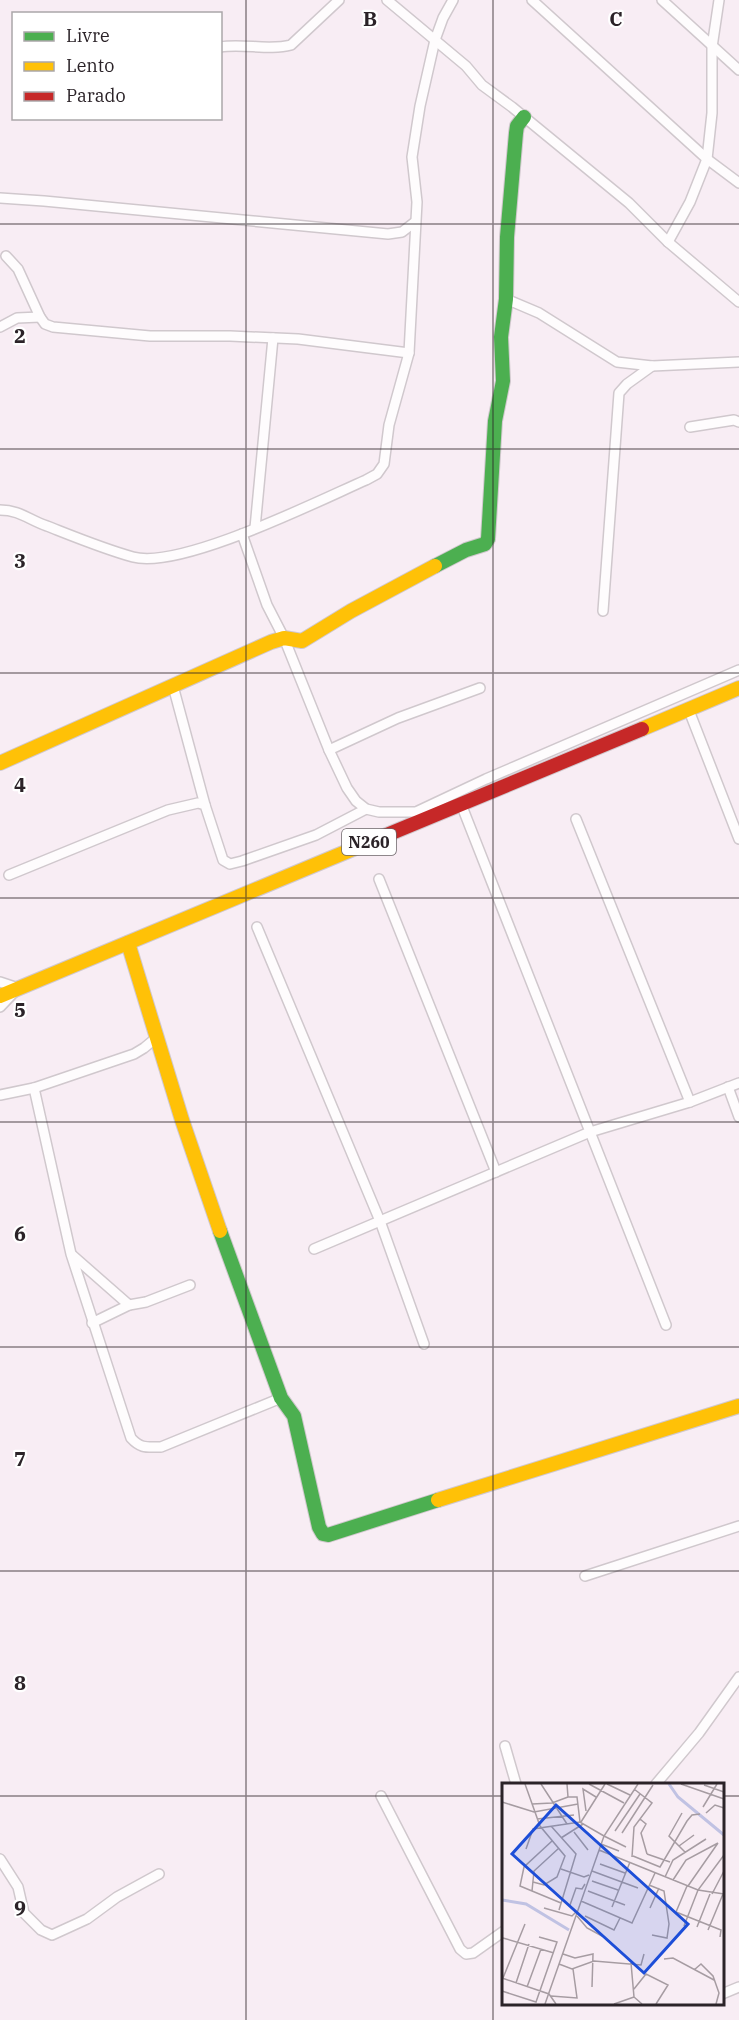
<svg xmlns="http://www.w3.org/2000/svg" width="739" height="2020" viewBox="0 0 739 2020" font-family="'IBM Plex Serif',serif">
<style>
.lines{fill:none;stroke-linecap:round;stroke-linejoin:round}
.street-casing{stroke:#d0c8cd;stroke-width:12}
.fast-casing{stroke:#d0c8cd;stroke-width:16}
.slow-casing{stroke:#d0c8cd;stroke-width:16}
.jam-casing{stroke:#d0c8cd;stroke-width:16}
.street{stroke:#fefcfd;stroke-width:9}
.fast{stroke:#4caf50;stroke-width:14}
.slow{stroke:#ffc107;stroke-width:14}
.jam{stroke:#c62828;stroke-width:14}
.grid{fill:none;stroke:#2b2328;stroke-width:1.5;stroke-opacity:0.55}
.labels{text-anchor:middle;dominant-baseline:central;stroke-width:4.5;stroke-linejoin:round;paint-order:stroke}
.shield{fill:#fff;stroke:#6b6568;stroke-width:1.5}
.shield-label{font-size:16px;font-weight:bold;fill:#2b2328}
.inset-river{fill:none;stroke:#c0c2e3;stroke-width:3}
.inset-road{fill:none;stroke:#a69ca2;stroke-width:1.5}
.view{fill:#1d4ed8;fill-opacity:0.15;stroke:#1d4ed8;stroke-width:3}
.inset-edge{fill:none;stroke:#2b2328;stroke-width:3}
.grid-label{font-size:20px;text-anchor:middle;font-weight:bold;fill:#2b2328;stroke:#fff;stroke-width:4.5;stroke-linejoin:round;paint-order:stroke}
</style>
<rect width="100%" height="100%" fill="#f8edf4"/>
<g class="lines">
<defs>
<g id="street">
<path d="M387,0L466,66L482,85L512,107L629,203L668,242L739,302"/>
<path d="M532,0L707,159L739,183"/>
<path d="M662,0L739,70"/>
<path d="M220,47C243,43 269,51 291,45L339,0"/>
<path d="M0,198L44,201L388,234L402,232L415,222"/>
<path d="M668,242L690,202L707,159L712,113V47L719,0"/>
<path d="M6,256L18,269L40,317L45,324L53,327L150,336H230L298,339L409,353"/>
<path d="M506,299L539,313L617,362L652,366L739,362"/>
<path d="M0,327L17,318L40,317"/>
<path d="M690,427L734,420L739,422"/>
<path d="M0,510C20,510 29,520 47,526C75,537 104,549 133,557C180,570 318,501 366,480L377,474L384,464L389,425L409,353L417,202L412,157L420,106L435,40L443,18L453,0"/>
<path d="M255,528L273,338"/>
<path d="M242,534L267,605L284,638L329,750L347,788L356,801L366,809L379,812H432"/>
<path d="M603,611L619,393L627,384L652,366"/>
<path d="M173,686L205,805"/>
<path d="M688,708L739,839"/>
<path d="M329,750L398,718L480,688"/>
<path d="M461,804L666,1325"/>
<path d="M418,811L486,779L739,670"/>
<path d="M576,819L690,1102"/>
<path d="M9,875L168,810L198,803L205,805L223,860L230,864L242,861L316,835L366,809"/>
<path d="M379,879L496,1172"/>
<path d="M257,927L380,1221L424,1344"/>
<path d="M0,982L18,988L0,1007"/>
<path d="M728,1087L739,1117"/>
<path d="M34,1088L71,1254L131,1438C141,1449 147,1447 161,1447L281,1398"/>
<path d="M0,1095L34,1088L134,1054L144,1048L156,1038"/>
<path d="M314,1249L590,1132L690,1102L739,1083"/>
<path d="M72,1255L129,1305"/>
<path d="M92,1323L129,1305L146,1302L190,1285"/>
<path d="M585,1576L739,1526"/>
<path d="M505,1746L516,1784"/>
<path d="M656,1784L699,1733L739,1677"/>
<path d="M381,1796L460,1949L466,1954L473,1953L504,1931"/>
<path d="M0,1859L18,1887L24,1913L41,1930L52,1935L87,1919L117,1897L159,1874"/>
<path d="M722,1994L739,1987"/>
</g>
<g id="fast">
<path d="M435,566L466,550L485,544L488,539L495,421L503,381L501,337L506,299L507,237L516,133L517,126L524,117"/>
<path d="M220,1231L281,1398L294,1416L319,1527L323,1534L328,1535L438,1500"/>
</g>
<g id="slow">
<path d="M642,729L739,688"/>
<path d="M0,763L271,642L284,638L302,641L351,611L435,566"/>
<path d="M128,943L182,1120L220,1231"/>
<path d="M0,996L365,844"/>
<path d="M438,1500L739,1406"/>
</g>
<path id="jam" d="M365,844L642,729"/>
</defs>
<use href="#street" class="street-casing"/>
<use href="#fast" class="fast-casing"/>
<use href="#slow" class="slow-casing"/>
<use href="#jam" class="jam-casing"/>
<use href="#street" class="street"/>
<use href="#fast" class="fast"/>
<use href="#slow" class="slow"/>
<use href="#jam" class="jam"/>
</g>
<path class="grid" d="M246,0V2020M493,0V2020M0,224H739M0,449H739M0,673H739M0,898H739M0,1122H739M0,1347H739M0,1571H739M0,1796H504M722,1796H739"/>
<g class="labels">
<rect class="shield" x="342" y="829" width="54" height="26" rx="4.5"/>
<g class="shield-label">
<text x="369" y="842">N260</text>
</g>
</g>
<g transform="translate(502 1783)">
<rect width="222" height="222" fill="#f8edf4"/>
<path class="inset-river" d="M167,1L176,14L222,52M0,117L24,121L67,147"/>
<path class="inset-road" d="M23,1L38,43L63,73L55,94L42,102L31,99M39,1L65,41M65,1L66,14H75L78,39M87,1L122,20M105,1L128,12M179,1L222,16M202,2L222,9M0,19L32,29L76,21M30,21L50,20L66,14M201,24L215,1M84,28L81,6L94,14M180,30L167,53L183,69M204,30L213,22L222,25M35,36L72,32M138,36L144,41L139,50L145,71M79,39L103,1M49,43L74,71L57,127M113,48L138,11M72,49L86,67M120,50L151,2M102,53L124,64M59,55L81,41M50,58L22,84L18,103L59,120M99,61L117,68M177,63L192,52M24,66L31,46L78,39L102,53M97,67L196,107L222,111M145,71L168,79M131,73L158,84L185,38L190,32L198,31M130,74L132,44L150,20L132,6M98,81L123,90M59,86L82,94L87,92M90,88L136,105M163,94L171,77L204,56M171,97L184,77L216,60M90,98L116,107M147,102L162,108L167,141L165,155L150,152M185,103L174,129L219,147L218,154M186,103L216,60M30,108L32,88L57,65M86,108L123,122M210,111L222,88M79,118L130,140L153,90M68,122L74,105L80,106L83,101M110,124L128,79M42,125L70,133L74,129M148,125L157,105M75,133L85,145L100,153M83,133L112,147L118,135M182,143L196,107L222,72M195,144L208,111M206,147L221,111M1,155L52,170M61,171L73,175L91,171L90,204M162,176L171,175L212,197M129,180L132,214L140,221M57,181L70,186L92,178L139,182L142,171M192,187L199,181L211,193L217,210L214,221M0,195L47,211L54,221M1,195L23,141M14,200L27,161M25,204L39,166M132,206L144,191L166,202L154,221M0,208L34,219L55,159L37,154M49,213L75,215L71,186M43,221L102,53L136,1M112,221L132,214"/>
<path class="view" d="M54,22L186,141L142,190L10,71Z"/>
<rect width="222" height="222" class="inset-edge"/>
</g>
<g class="grid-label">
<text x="370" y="26">B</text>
<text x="616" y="26">C</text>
<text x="20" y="343">2</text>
<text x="20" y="568">3</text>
<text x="20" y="792">4</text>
<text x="20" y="1017">5</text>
<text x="20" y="1241">6</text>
<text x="20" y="1466">7</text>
<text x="20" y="1690">8</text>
<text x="20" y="1915">9</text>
</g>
<rect x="12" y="12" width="210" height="108" fill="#ffffff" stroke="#aaa7a9" stroke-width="1.5"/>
<rect x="24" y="32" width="30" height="9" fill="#4caf50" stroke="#aaa7a9" stroke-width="1.5"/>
<text x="66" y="42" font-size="18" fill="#2b2328">Livre</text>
<rect x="24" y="62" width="30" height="9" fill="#ffc107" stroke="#aaa7a9" stroke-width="1.5"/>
<text x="66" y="72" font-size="18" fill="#2b2328">Lento</text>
<rect x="24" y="92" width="30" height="9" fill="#c62828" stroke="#aaa7a9" stroke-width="1.5"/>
<text x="66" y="102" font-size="18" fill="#2b2328">Parado</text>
</svg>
